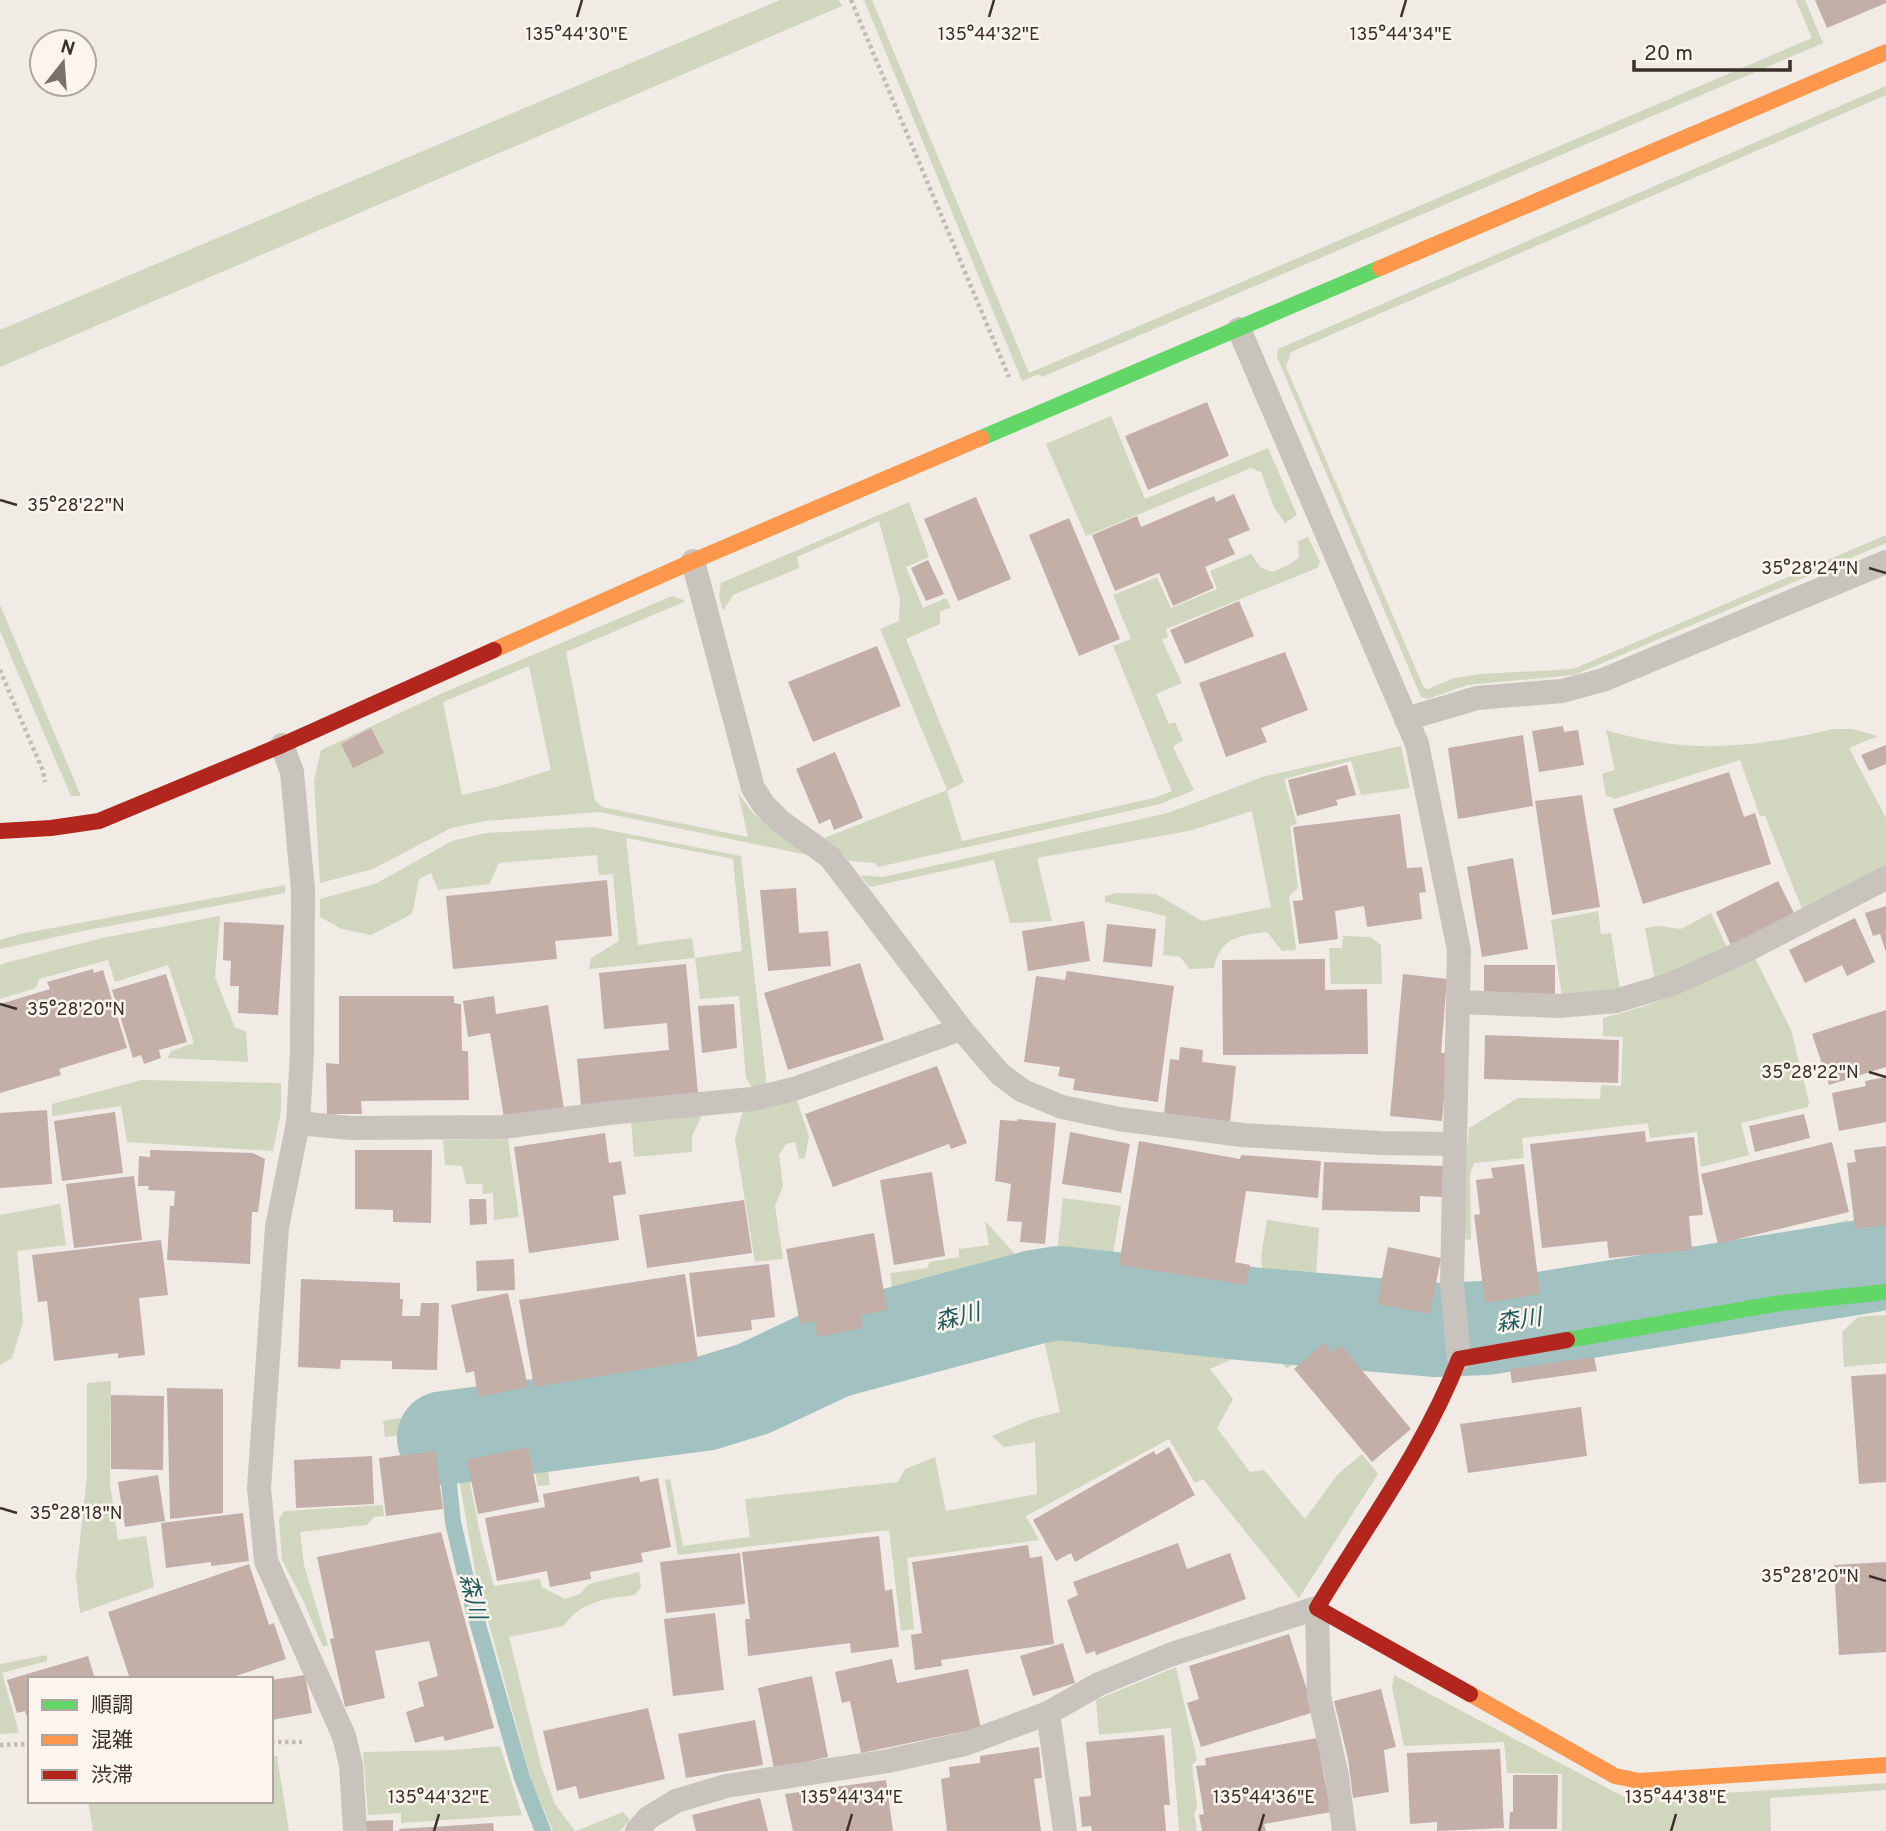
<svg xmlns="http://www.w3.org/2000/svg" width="1886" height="1831" viewBox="0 0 1886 1831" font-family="Overpass,'Noto Sans JP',sans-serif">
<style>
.green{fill:#d1d6bf;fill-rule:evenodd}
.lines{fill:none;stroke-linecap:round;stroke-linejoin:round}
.stream{stroke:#a1c2c1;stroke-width:16}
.river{stroke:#a1c2c1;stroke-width:94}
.building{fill:#c3afa7}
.path{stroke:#c2bbb6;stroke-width:4.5;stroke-dasharray:3.5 3.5;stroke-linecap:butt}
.lane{stroke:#c9c3be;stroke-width:24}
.fast{stroke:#63d668;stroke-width:16}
.slow{stroke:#ff974d;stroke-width:16}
.jam{stroke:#b3261e;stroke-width:16}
.ticks{fill:none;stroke:#3b302b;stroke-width:2.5}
.labels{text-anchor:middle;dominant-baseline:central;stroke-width:5;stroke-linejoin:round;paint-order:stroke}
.water-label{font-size:23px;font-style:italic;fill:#1f5a5e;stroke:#fbf5ee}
.ticks-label{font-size:18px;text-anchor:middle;fill:#3b302b;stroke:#fbf5ee;stroke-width:5;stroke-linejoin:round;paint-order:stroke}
</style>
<rect width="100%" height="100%" fill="#f0ebe5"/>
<g class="green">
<path d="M780,0H839L842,6L0,367V330Z"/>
<path d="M864,0H872L1029,373L1812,38L1796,0H1805L1823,43L1042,377L1039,374L1022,381Z"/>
<path d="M1886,86V95L1291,352L1286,367L1424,688L1428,689L1454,678L1482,674L1573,669L1886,535V543L1574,675L1467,685L1428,699L1421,697L1277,357L1278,349Z"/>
<path d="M1111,416L1145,499L1268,448L1297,515L1285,523L1274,507L1261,472L1251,468L1086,536L1046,444Z"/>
<path d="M909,502L929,557L906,567L923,608L946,598L951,608L940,611V624L906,639L964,782L947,791L962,841L1154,798L1172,791L1113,646L1131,639L1113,595L1157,577L1171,608L1217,589L1210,571L1251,554L1260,567L1272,572L1289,565L1299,557L1298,541L1308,537L1320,562L1317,568L1166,629L1168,637L1162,640L1182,683L1156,694L1169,724L1175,722L1183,740L1173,747L1194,790L1160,804L878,867L875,863L849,861L837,847L824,838L947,790L880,629L899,621L900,599L879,521L797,557L799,568L733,595L723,611L719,596L721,583Z"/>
<path d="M672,596L686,601L566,652L595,800L602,807L748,837L738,793L753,813L812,856L600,812L486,821L451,828L373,869L320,883L314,781L321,750L438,695ZM529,666L551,770L496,787L462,795L443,702Z"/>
<path d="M0,605L81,796H71L0,631Z"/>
<path d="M1833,729H1852L1878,736L1849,748L1886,818V869L1804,914L1765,816H1760L1740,760L1614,799L1606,795L1602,774L1615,770L1606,730C1687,755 1752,748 1833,729Z"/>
<path d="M1401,746L1410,788L1361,795L1351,761L1284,779L1297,824L1290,826L1298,888L1289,896L1296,950L1282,951L1267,932C1240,935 1220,937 1214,968L1190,969L1180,957L1163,955L1166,916L1105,902V896L1116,893L1156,894L1202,921L1271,907L1252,811L1189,831L1037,858L1052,921L1010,923L994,860L870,887L860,875L883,877L1168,813L1265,776Z"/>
<path d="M593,827L741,856L767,1088L754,1090L746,1078L739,996L700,999L695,958L589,969L591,958L619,941L613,874L599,875L597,855L499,863L489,884L438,890L431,873L419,879L412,914L371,935L342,929L320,917V899L375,884L452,841L486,833ZM626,838L733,859L742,951L695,958L692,938L638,945Z"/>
<path d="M285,885V893L83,931L0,949V940L20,934Z"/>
<path d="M1598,911L1601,934L1611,933L1620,990L1562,997L1551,920Z"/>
<path d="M1711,913L1728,950L1655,980L1645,928L1659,926L1681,929Z"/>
<path d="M220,916L215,977L235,1028L246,1031L248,1062L168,1058L171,1051L194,1043L168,965L115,982L108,960L39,979L36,988L0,999V965L5,963L102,938Z"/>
<path d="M1343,936L1370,937L1381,945L1382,984H1331L1329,948H1342Z"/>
<path d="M1755,958L1791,1030L1809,1102L1808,1107L1741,1123L1749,1155L1701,1167L1697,1132L1650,1138L1648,1123L1522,1138L1524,1158L1474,1163L1470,1174L1471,1240L1463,1239L1464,1180L1469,1128L1518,1098L1600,1099L1601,1085L1621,1086L1623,1037L1603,1036V1018C1657,1005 1705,983 1755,958Z"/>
<path d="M142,1080L281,1083V1112L273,1151L127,1142L121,1106L52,1116V1104Z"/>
<path d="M797,1100L809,1136L805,1158L799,1159L795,1142L786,1144L779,1155L783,1186L775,1206L783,1259L755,1262L735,1139L743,1111Z"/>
<path d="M702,1115L692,1136V1152L634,1157L631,1121Z"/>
<path d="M508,1139L519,1217L494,1220L493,1193L483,1194L482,1184H466L462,1166L445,1165L443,1140Z"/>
<path d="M1063,1198L1121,1206L1109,1277L1229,1295L1235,1288L1250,1290L1264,1282L1261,1256L1267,1220L1319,1228L1316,1276L1354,1286L1351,1315L1255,1306L1258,1295L1250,1291L1238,1303L1062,1282L1052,1278L1055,1270Z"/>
<path d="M60,1204L66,1245L17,1251L23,1322L12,1358L0,1365V1215Z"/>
<path d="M1848,1220L1852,1235L1874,1232L1877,1251L1769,1270L1765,1246L1769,1239Z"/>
<path d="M985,1221L1046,1288L888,1331L886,1326L877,1328L875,1319L896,1314L890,1273L928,1268L929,1262L959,1257V1249L989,1245Z"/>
<path d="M1054,1305L1314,1331L1313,1344L1287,1369L1265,1344L1210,1369L1233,1399L1217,1428L1250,1472L1264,1470L1305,1519L1338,1474L1362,1454L1378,1474L1299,1598L1203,1479L1195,1483L1169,1439L1026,1516L1039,1540L907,1558L914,1629L901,1631L889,1530L678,1555L665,1480L670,1479L683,1546L750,1537L745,1499L898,1482L905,1469L935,1457L946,1511L1037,1494L1035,1442L1004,1447L992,1436L1032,1419L1060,1412L1040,1322L1006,1328L887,1360L814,1384L764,1410L718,1426L663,1435V1439L627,1444L624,1436L544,1445L550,1485L538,1486L529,1446L465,1458L481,1538L494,1586L540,1579L542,1587L565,1599L580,1594L589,1584L639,1572L641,1587L635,1595C608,1598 580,1601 564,1626L509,1637L541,1766L555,1804L575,1831H553L531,1780L476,1576L453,1444L705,1413L756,1397L834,1359L1038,1306Z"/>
<path d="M1886,1315V1363L1844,1367L1842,1332L1858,1317Z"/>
<path d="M801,1346L803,1355L751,1383L713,1394L712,1390L740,1381Z"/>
<path d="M111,1381L110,1483L118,1540L146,1536L154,1587L80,1613L76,1576L87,1477V1383Z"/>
<path d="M631,1383L636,1406L495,1421L491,1409L581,1395L597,1389Z"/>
<path d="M474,1410L476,1424L385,1437L383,1421L417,1415Z"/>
<path d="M383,1505L384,1516L374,1517L367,1525L300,1532L304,1565L328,1645L323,1647L302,1598L282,1560L279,1519L284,1511Z"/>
<path d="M47,1655V1661L2,1673L19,1733L0,1734V1664Z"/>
<path d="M1176,1667L1197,1760L1192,1765L1197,1807L1194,1814L1197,1831H1179L1171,1728L1099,1735L1096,1700Z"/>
<path d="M1394,1675L1628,1799L1886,1783V1790L1770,1798L1771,1831H1562V1774L1507,1773L1504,1742L1404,1746L1392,1687Z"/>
<path d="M500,1746L522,1815L401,1823V1813L368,1815L363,1752L455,1750Z"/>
<path d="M271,1756H277L289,1831H93L88,1801H271Z"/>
<path d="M623,1812L630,1820L620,1831H576Z"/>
</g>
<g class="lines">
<path class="stream" d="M444,1438L453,1522L471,1600L522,1778L543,1831"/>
<path class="river" d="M444,1438L704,1404L753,1389L834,1351L1035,1297L1060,1293L1250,1314L1435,1330L1485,1328L1886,1263"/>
</g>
<g class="building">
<path d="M1815,0H1886V3L1827,28Z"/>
<path d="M1207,402L1229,456L1148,490L1125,436Z"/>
<path d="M1234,494L1250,530L1228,539L1235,554L1205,567L1214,588L1173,606L1159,573L1115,591L1092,535L1137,516L1141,527L1214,496L1216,502Z"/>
<path d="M976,497L1011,579L958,601L924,519Z"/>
<path d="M1069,518L1120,639L1079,656L1029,535Z"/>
<path d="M928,560L944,594L926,601L911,568Z"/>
<path d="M1239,601L1254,636L1185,664L1170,630Z"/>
<path d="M877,646L901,706L813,742L788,682Z"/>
<path d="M1285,652L1308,710L1261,728L1267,742L1226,757L1199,683Z"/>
<path d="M1563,726L1564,732L1578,730L1584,765L1539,772L1532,731Z"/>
<path d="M371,728L384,753L353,768L341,744Z"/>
<path d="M1523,735L1533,806L1458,819L1448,748Z"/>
<path d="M1886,745V764L1869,771L1861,755Z"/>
<path d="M835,752L863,818L834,830L830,819L819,824L796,769Z"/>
<path d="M1347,765L1356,795L1336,800L1338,805L1297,816L1288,780Z"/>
<path d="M1729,772L1744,817L1755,813L1771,864L1643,904L1613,809Z"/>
<path d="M1582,795L1600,907L1552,915L1535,801Z"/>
<path d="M1400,814L1407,868L1422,867L1426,892L1419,893L1422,919L1367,927L1364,906L1335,911L1338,939L1299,944L1293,901L1303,900L1293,827Z"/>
<path d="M1513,858L1528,949L1482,957L1467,867Z"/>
<path d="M607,880L612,936L555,941L557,959L453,969L446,896Z"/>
<path d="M1778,881L1797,919L1733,950L1716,912Z"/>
<path d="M796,888L799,933L828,931L831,966L768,971L760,890Z"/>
<path d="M1886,906V952L1880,934L1873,936L1865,913Z"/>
<path d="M1855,918L1875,962L1847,976L1842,965L1805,983L1789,950Z"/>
<path d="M1084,921L1090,961L1028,971L1022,931Z"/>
<path d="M224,922L284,925L278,1015L238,1013L239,986H230L231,961L223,960Z"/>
<path d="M1107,924L1156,929L1152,967L1103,962Z"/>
<path d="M1325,959V990L1367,989L1368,1054L1223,1055L1222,960Z"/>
<path d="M860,963L884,1040L788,1070L764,993Z"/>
<path d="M686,964L698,1093L581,1105L577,1059L669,1050L667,1023L604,1029L599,973Z"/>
<rect x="1484" y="965" width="71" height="31"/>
<path d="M93,969L94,973L103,970L127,1048L59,1069L61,1075L0,1093V1004L50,989L47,982Z"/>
<path d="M1067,971L1174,986L1158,1102L1073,1090L1075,1079L1058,1076L1060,1067L1024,1062L1036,976L1065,980Z"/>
<path d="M166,974L187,1042L159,1050L161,1058L144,1064L141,1055L133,1058L112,990Z"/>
<path d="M1403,974L1447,979L1441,1053H1448L1442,1121L1390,1116Z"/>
<path d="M339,996H454V1003L461,1004L462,1051H468L469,1100L361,1101L362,1114H327L326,1063L339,1064Z"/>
<path d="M494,996L496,1014L548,1005L564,1109L504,1118L490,1033L468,1037L463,1001Z"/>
<path d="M734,1004L737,1048L702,1053L698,1006Z"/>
<path d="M1886,1010V1067L1829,1085L1812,1034Z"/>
<path d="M1485,1035L1619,1040L1618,1083L1484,1079Z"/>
<path d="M1180,1047L1203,1050L1202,1062L1236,1066L1230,1123L1164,1115L1170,1059L1179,1060Z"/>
<path d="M937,1066L967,1143L951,1149L949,1144L833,1187L805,1114Z"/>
<path d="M1886,1077V1122L1839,1131L1832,1093L1866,1086L1865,1081Z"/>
<path d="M47,1110L52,1184L0,1188V1113Z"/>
<path d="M115,1112L123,1173L62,1181L54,1121Z"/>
<path d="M1804,1114L1810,1138L1755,1152L1749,1126Z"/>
<path d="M1017,1119L1056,1123L1045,1244L1020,1242L1022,1222L1007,1221L1011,1184L995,1181L1000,1120L1017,1121Z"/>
<path d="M1645,1131L1646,1142L1694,1137L1703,1215L1689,1216L1692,1250L1609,1258L1607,1241L1542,1248L1530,1144Z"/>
<path d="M1070,1132L1130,1144L1121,1193L1062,1184Z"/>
<path d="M605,1133L609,1163L621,1161L626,1194L613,1196L619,1240L529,1253L514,1147Z"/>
<path d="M1139,1141L1240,1159L1241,1155L1321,1161L1318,1198L1246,1191L1235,1262L1250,1265L1246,1285L1119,1265Z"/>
<path d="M1832,1142L1849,1212L1718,1244L1701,1174Z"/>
<path d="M1886,1146V1225L1855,1229L1847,1163L1856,1162L1854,1150Z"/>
<path d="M150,1150L253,1153L265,1159L258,1212H252L250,1264L167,1260L170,1206H174L175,1191L148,1190L149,1186H138L139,1156L150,1157Z"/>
<path d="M355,1150H432L431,1223L393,1222V1210L355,1209Z"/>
<path d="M1324,1162L1444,1166L1443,1197L1420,1196V1212L1322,1210Z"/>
<path d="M1524,1164L1540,1294L1485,1303L1474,1215L1480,1214L1476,1180L1493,1178L1491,1168Z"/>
<path d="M932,1172L945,1256L894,1265L880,1180Z"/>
<path d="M134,1176L142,1240L74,1248L66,1184Z"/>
<path d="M469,1199H486L487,1224L470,1225Z"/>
<path d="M744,1200L752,1253L647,1268L639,1215Z"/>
<path d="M874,1233L887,1310L860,1315L863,1328L817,1337L815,1321L800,1324L786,1249Z"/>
<path d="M161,1240L168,1295L139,1298L145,1355L118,1358V1353L54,1361L47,1301L38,1302L32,1255Z"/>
<path d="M1388,1247L1441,1258L1430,1314L1377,1304Z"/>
<path d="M514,1259L515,1290L477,1291L476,1261Z"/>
<path d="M769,1264L775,1317L751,1320L752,1330L697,1337L689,1273Z"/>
<path d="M685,1274L698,1360L534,1387L519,1300Z"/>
<path d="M301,1279L400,1283V1299H403L402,1316H420L421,1303H439L437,1370L392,1369V1361L341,1360L340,1369L298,1367Z"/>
<path d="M508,1293L528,1387L478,1397L474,1371L466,1373L451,1305Z"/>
<path d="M1324,1343L1332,1353L1341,1345L1411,1429L1372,1462L1294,1369Z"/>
<path d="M1594,1357L1597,1371L1512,1383L1510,1369Z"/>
<path d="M1886,1374V1482L1859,1484L1851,1376Z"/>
<path d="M167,1388L223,1389V1513L170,1519Z"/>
<path d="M111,1395L164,1396L163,1470L111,1469Z"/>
<path d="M1581,1407L1587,1456L1468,1473L1460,1424Z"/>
<path d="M528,1447L539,1502L478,1514L467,1460Z"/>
<path d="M1169,1447L1195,1495L1075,1562L1071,1553L1056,1561L1033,1520L1154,1451L1156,1455Z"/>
<path d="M435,1451L443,1509L386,1516L379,1458Z"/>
<path d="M372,1456L374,1504L296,1508L294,1460Z"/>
<path d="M158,1475L165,1521L125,1527L118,1482Z"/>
<path d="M639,1476L640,1482L658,1478L671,1547L641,1553L643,1562L590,1572L591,1579L550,1587L547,1571L497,1581L485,1518L545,1507L543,1494Z"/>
<path d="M243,1513L249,1561L211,1566V1562L166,1568L161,1523Z"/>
<path d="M441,1532L494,1728L445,1741L443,1736L415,1743L406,1712L424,1706L418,1682L438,1676L429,1641L375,1651L385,1698L345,1707L330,1639L334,1638L317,1557Z"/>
<path d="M879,1536L885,1591L892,1589L899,1647L851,1653L850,1643L748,1656L745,1619H750L742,1552Z"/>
<path d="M1178,1543L1187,1569L1230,1553L1246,1599L1096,1655L1095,1651L1086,1654L1067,1600L1078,1595L1073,1582Z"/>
<path d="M1028,1545L1030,1558L1042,1556L1054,1644L941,1660L942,1666L915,1670L911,1635L922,1633L912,1562Z"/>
<path d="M740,1553L745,1604L666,1613L660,1562Z"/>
<path d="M1886,1562V1652L1839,1655L1834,1565Z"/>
<path d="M249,1564L269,1625L274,1623L286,1659L227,1679H130L108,1612Z"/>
<path d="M715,1613L724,1690L673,1696L664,1619Z"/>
<path d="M1289,1634L1314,1712L1201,1747L1187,1703L1199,1699L1189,1666Z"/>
<path d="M1063,1643L1075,1683L1033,1696L1020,1656Z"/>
<path d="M88,1656L95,1679H30V1726L25,1711L17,1713L7,1680Z"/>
<path d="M892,1659L897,1683L968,1669L981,1728L861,1753L850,1701L842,1703L835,1672Z"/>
<path d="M305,1675L312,1713L271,1720V1680Z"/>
<path d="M812,1676L828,1757L774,1769L758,1688Z"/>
<path d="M1381,1689L1396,1747L1384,1750L1389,1792L1353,1798L1348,1759L1334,1701Z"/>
<path d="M648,1708L665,1779L579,1799L576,1786L557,1791L543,1731Z"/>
<path d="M755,1720L763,1765L686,1778L678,1734Z"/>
<path d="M1164,1735L1170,1805H1164L1166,1831H1092L1091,1826L1082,1827L1079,1797L1091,1796L1086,1742Z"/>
<path d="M1317,1738L1331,1812L1264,1824L1266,1831H1202L1199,1815L1204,1814L1196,1766L1206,1765L1205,1758Z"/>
<path d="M1039,1747L1042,1778L1034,1779L1041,1831H947L941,1779L950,1777L949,1767L980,1763V1756Z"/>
<path d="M1500,1749L1504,1828L1437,1831V1822L1410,1824L1407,1753Z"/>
<path d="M1513,1775H1558L1557,1829H1509L1510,1812H1513Z"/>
<path d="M886,1780L893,1831H793L785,1794Z"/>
<path d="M760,1798L768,1831H696L692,1815Z"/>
<path d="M393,1820V1831H365L364,1821Z"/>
<path d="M493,1823L494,1831H399V1829Z"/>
</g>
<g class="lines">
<g class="path">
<path d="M851,0L1009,377"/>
<path d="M0,670L43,771L45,782"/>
<path d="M271,1742H302"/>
<path d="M0,1745L30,1744"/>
</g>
<g class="lane">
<path d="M1239,329L1417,744L1459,950L1452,1285L1459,1359"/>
<path d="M693,561L753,788L764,805L780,821L830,857L961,1029L1000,1074L1023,1091L1062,1107L1119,1119L1242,1135L1380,1143L1455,1144"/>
<path d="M1406,719L1477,698L1562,691L1603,680L1886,562"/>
<path d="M282,745L292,772L303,890L302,1053L298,1123L277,1227L259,1488L266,1561L344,1736L351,1765L355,1831"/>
<path d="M1459,1002L1559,1006L1616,1001L1672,984L1747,950L1886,878"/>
<path d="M298,1123L351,1128L503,1127L609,1113L752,1099L794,1089L961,1029"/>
<path d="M1048,1713L1065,1831"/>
<path d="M637,1831L648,1818L676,1801L726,1786L888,1761L965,1744L1048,1713L1099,1684L1172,1654L1317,1608L1319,1696L1337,1776L1344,1831"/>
</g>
<g class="fast">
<path d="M981,438L1380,268"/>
<path d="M1567,1340L1781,1303L1886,1292"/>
</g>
<g class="slow">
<path d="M1380,268L1886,52"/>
<path d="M494,650L693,561L981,438"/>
<path d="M1470,1694L1615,1776L1639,1781L1886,1765"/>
</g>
<g class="jam">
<path d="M0,831L51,828L99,821L282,745L494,650"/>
<path d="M1470,1694L1317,1608C1366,1526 1424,1449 1459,1359L1567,1340"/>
</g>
</g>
<path class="ticks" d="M577,17L582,0M989,17L994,0M1401,17L1406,0M0,500L17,505M1869,568L1886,573M0,1004L17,1009M1869,1072L1886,1077M0,1508L17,1513M1869,1576L1886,1581M434,1831L439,1814M847,1831L852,1814M1259,1831L1264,1814M1671,1831L1676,1814"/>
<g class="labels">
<g class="water-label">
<text transform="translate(958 1319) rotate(-14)">森川</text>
<text transform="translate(1519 1322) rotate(-9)">森川</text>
<text transform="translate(471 1597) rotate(76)">森川</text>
</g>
</g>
<g class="ticks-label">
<text x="577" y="40">135°44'30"E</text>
<text x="989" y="40">135°44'32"E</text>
<text x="1401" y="40">135°44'34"E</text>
<text x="76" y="511">35°28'22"N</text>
<text x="1810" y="574">35°28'24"N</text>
<text x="76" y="1015">35°28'20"N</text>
<text x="1810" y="1078">35°28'22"N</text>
<text x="76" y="1519">35°28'18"N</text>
<text x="1810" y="1582">35°28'20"N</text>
<text x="439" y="1803">135°44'32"E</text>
<text x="852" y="1803">135°44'34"E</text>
<text x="1264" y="1803">135°44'36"E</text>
<text x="1676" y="1803">135°44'38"E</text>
</g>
<rect x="28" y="1677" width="245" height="126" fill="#fbf5ee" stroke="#aea6a0" stroke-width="2"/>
<rect x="42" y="1700" width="35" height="10" fill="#63d668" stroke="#aea6a0" stroke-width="2"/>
<text x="91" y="1712" font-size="21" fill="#3b302b">順調</text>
<rect x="42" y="1735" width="35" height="10" fill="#ff974d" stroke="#aea6a0" stroke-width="2"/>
<text x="91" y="1747" font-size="21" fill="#3b302b">混雑</text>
<rect x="42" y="1770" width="35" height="10" fill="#b3261e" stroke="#aea6a0" stroke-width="2"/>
<text x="91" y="1782" font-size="21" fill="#3b302b">渋滞</text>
<g transform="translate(63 63) rotate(17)"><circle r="33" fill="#fbf5ee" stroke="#aea6a0" stroke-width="2"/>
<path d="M0-5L12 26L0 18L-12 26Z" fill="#7a716c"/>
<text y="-10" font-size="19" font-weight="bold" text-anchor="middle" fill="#3b302b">N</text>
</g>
<path d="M1634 60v10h156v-10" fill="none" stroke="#3b302b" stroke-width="3.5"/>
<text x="1644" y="60" font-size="21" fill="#3b302b" stroke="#fbf5ee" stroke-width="5" paint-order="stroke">20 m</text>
</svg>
